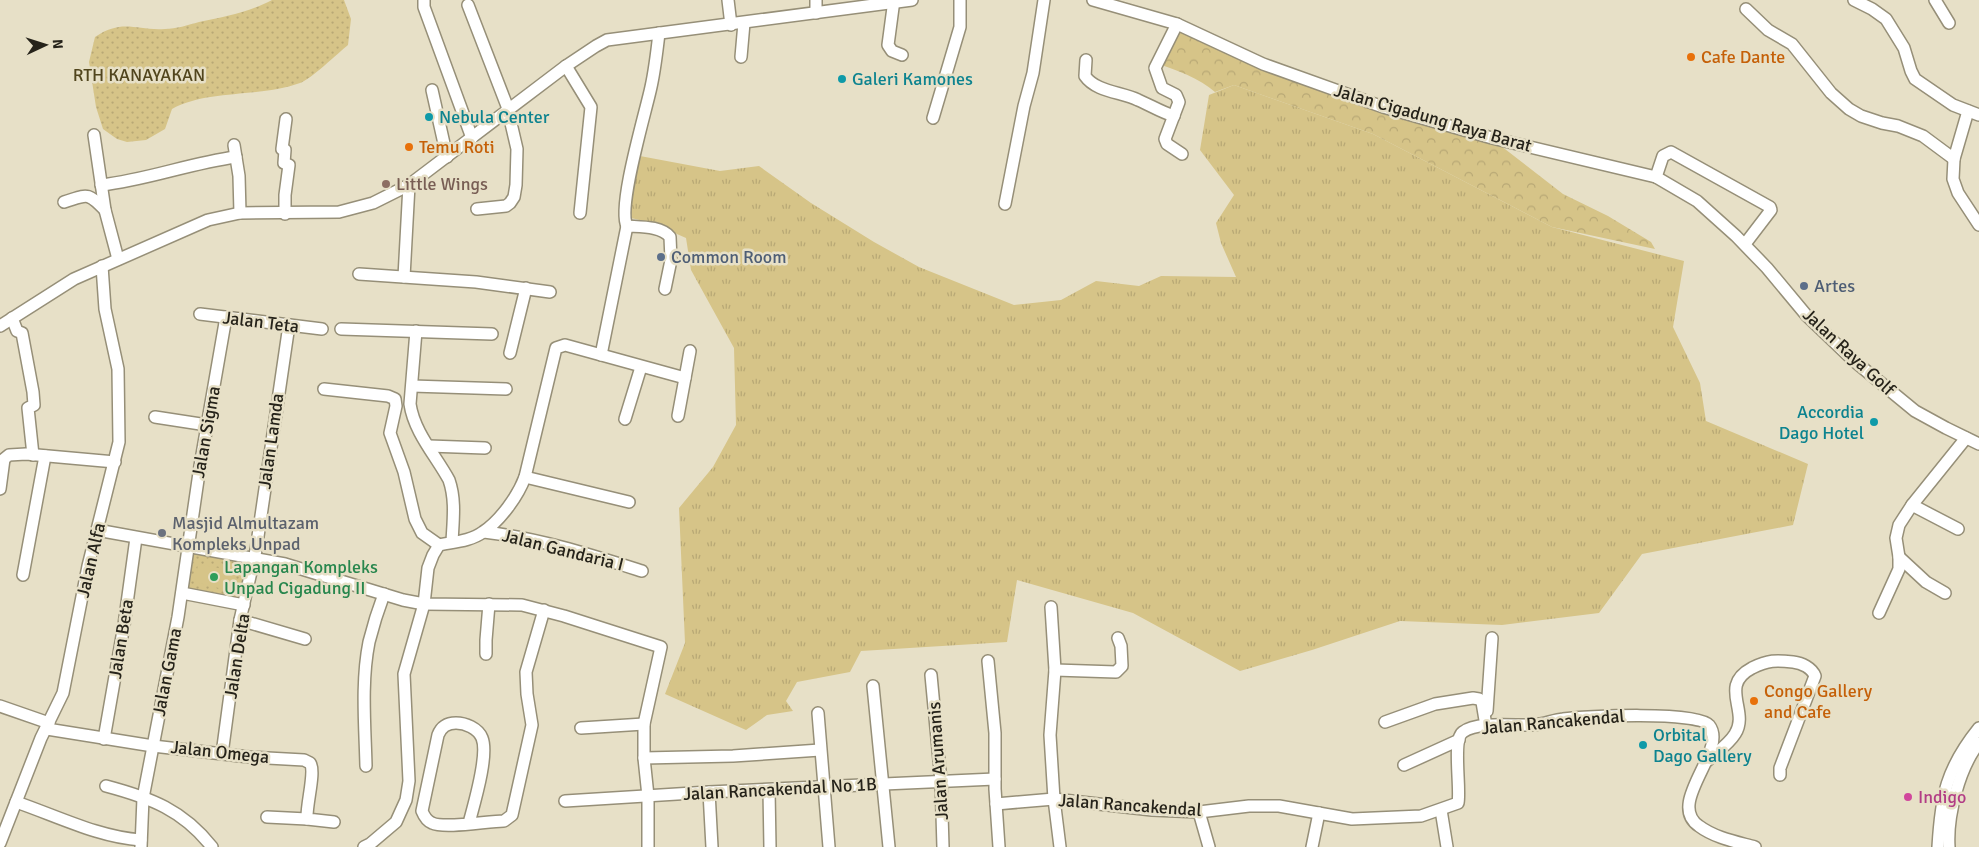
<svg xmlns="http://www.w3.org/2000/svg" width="1979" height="847" viewBox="0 0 1979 847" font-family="Signika,sans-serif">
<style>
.grass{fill:url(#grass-tufts)}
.forest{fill:url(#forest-crowns)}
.park{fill:url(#park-dots)}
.pitch{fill:#d6c488}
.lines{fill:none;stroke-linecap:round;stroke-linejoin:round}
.minor-casing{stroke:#968f78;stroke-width:14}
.minor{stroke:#fff;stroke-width:11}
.food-dot{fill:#e8710a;stroke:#e7e0c7;stroke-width:2}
.culture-dot{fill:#0f9aa8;stroke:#e7e0c7;stroke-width:2}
.education-dot{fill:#8d6e63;stroke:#e7e0c7;stroke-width:2}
.service-dot{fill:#5c6f8a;stroke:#e7e0c7;stroke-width:2}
.worship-dot{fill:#6b7280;stroke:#e7e0c7;stroke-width:2}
.leisure-dot{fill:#2e9e5b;stroke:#e7e0c7;stroke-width:2}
.hotel-dot{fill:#d1479c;stroke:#e7e0c7;stroke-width:2}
.labels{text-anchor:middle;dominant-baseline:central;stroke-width:5;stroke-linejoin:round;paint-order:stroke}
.food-label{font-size:18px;fill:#c56008;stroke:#e7e0c7;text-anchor:start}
.park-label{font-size:18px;fill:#51451d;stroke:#e7e0c7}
.culture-label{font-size:18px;fill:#0d838f;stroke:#e7e0c7;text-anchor:start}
.street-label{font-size:18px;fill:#26231a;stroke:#e7e0c7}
.education-label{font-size:18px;fill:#785e54;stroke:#e7e0c7;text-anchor:start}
.service-label{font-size:18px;fill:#4e5e75;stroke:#e7e0c7;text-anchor:start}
.worship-label{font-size:18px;fill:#5b616d;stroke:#e7e0c7;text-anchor:start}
.leisure-label{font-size:18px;fill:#27864d;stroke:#e7e0c7;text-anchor:start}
.hotel-label{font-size:18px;fill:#b23c85;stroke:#e7e0c7;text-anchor:start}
</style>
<defs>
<pattern id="grass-tufts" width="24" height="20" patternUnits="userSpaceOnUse" patternTransform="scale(1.25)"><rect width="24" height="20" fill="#d6c488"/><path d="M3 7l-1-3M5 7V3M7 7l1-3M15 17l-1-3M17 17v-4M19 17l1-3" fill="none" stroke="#b8a875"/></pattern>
<pattern id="forest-crowns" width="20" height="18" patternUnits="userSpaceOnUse" patternTransform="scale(1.25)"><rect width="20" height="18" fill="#d6c488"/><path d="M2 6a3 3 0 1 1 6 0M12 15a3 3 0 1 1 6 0" fill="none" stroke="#b8a875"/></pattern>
<pattern id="park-dots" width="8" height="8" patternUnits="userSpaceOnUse" patternTransform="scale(1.25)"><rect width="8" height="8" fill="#d6c488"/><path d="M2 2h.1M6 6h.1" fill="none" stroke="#b8a875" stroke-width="1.8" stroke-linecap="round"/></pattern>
</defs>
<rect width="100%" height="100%" fill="#e7e0c7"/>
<path class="grass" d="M1234,85L1373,134L1552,227L1684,261L1673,327L1700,383L1706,421L1808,464L1793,525L1642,554L1599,613L1502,625L1400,621L1312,650L1240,671L1133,613L1017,580L1007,642L861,651L850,672L797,682L786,701L793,711L767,715L746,730L665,694L685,643L679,508L713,467L736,425L734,348L691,270L686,238L652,223L627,217L640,156L720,171L759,166L811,203L874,242L919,267L1014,305L1061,300L1096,281L1139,286L1161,276L1236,277L1221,243L1216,223L1234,195L1200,150L1209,95Z"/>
<path class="forest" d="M1177,24L1265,63L1492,139L1563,194L1608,216L1651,242L1655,249L1552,227L1373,134L1234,85L1215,92C1200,79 1176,69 1157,64Z"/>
<g class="park">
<path d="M272,0H344L351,19L348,45C338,53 310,80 300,83C259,98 209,89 172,109L165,129L146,140L127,142L117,139L103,129L96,107L89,62L95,37C123,18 136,31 165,29C176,29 188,25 199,22C224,17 250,12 272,0Z"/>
<path d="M190,549L253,558L243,604L184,592Z"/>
</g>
<path class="pitch" d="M198,564L234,571L230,591L195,582Z"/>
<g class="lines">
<defs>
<g id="minor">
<path d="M424,0V7L472,138"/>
<path d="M728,0L731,25"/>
<path d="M816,0V13"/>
<path d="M894,0L888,45L892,51L902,55"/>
<path d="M1093,0L1177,24L1263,64L1383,107L1492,138L1656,177L1697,201L1736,236L1767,268L1807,316L1853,360L1915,411L1946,428L1979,444"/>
<path d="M1854,0L1872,9L1886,19L1904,48L1911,71L1915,79L1953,105L1979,115"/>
<path d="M1935,0L1949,23"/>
<path d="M468,5L507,106L517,149L516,185L514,197L510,203L506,206L477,209"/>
<path d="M1746,9L1768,30L1792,44L1831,93L1849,109L1861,116L1882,123L1898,126L1923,136L1954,159L1968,111"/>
<path d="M1177,24L1155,68L1162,88L1176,95L1179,102L1165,139L1167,144L1182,154"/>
<path d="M741,57L744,23"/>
<path d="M1086,60L1085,76C1096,92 1122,92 1138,100C1150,105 1161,112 1174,116"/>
<path d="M566,66L591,107L580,213"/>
<path d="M432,90L447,157"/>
<path d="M933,118L960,27V0"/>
<path d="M94,135L105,210L118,259"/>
<path d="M234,145L239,176L240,213"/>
<path d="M1954,159L1953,179L1958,193L1979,225"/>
<path d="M1656,177L1663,156L1671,152L1770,207L1771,210L1745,244"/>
<path d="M101,185C147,180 190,163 236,157"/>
<path d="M64,202C87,195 87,191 105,210"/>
<path d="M1005,204L1024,106L1033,73L1044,0"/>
<path d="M285,214V195L289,165L284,163L285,150L282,149L286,119"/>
<path d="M627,226C617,207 646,111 651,87C655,69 657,51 659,33"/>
<path d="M627,226C641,227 661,226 670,237L671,260L665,289"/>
<path d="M359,274L476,282L550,292"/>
<path d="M404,277L409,185"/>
<path d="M200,314L322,329"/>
<path d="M12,318L17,331L22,333L33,392L34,405L28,408L33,455"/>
<path d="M0,326L74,279L208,220L240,213L339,212L373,203L409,185L566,66L596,46L607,40L912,0"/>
<path d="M341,329L492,334"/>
<path d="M416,331L410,404C414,432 436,456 449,480C456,500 453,521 452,542"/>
<path d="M510,353L526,288"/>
<path d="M601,355L627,226"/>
<path d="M412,386L506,389"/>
<path d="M324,389L388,396L395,399L396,406L390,433L404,472L415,519L422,533L439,545"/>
<path d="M678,416L690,351"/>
<path d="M155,417L207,425"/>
<path d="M625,419L641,367"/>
<path d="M429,446L485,448"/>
<path d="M525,477L629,502"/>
<path d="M0,489L4,459L9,455L26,454L115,462"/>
<path d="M1912,505L1958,529"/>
<path d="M97,530L285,564L403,600L424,604L522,605L564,616L661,647L644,724V758L648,796V847"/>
<path d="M484,532C538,538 591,555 642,571"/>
<path d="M1899,557L1926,582L1945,593"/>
<path d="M23,575L45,456"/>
<path d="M182,593L244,605"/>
<path d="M1051,607L1055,670L1050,735L1054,799L1060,847"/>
<path d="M1879,613L1899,569V557L1896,538L1899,525L1912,505L1966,438"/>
<path d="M240,620L305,639"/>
<path d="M486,654V640L489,604"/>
<path d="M988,661L995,733V789L999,847"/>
<path d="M1055,670L1116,672L1122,666L1121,646L1118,638"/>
<path d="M931,675L941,781L943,847"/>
<path d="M873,686L889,847"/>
<path d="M0,706L49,723"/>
<path d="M1487,711L1492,638"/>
<path d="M818,713L829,847"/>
<path d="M1385,722L1435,704L1473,698L1479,699L1482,702L1486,726"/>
<path d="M581,728L644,724"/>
<path d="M47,729L153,746L249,757L304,760L310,763C316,771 306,805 307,819L334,822"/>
<path d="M104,739L124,625L136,538"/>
<path d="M222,754L240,620L256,550L289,325"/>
<path d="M644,758L733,756L820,750"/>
<path d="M1707,761C1716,753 1729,744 1735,734C1750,711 1718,686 1752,668C1768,660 1776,660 1793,662C1802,663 1812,668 1815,676L1780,768V775"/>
<path d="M1404,765L1459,740"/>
<path d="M366,766C365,725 361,682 369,642C373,626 378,610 384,594"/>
<path d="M106,786C151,798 183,810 212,847"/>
<path d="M769,790L770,847"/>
<path d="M709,792L712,847"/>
<path d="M565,801L709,792L995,779"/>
<path d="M16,802C57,816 98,837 141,840"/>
<path d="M996,804L1054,799L1152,810L1199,812L1249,806H1279L1352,819L1421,816L1458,803C1461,788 1452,739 1463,732C1477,721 1516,726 1534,725C1544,724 1554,720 1563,719C1584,716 1699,711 1709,725C1729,750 1665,803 1699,826C1715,838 1737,842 1755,847"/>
<path d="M1441,810L1447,847"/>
<path d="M1199,812L1209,847"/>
<path d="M267,817L307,819"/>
<path d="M469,823C474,804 489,755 482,738C478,728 465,723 456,723C447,723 441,727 438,735L422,811C424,816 427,821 432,823C445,829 488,821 504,821L512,815L532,725L527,694L526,672L544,610"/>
<path d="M0,843L41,738L63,693L88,566L119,442L118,369L105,309L102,266"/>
<path d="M141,847L143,798L178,617L200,466L226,317"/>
<path d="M364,847L370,844L396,822L406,800L409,781L404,674L424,604L428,568L433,555L439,545C453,542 471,541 483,532C500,521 518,496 525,477L556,348L565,345L685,378"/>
<path d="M1312,847L1319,813"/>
<path d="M1938,847C1941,796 1946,769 1979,728"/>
<path d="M1949,847C1947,816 1959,768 1979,743"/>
</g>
</defs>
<use href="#minor" class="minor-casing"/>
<use href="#minor" class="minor"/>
</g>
<g class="food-dot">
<circle cx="1691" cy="57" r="5"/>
<circle cx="409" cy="147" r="5"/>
<circle cx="1754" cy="701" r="5"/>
</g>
<g class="culture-dot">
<circle cx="842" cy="79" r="5"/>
<circle cx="429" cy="117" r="5"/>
<circle cx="1874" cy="422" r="5"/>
<circle cx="1643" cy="745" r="5"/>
</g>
<circle class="education-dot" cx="386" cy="184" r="5"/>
<g class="service-dot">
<circle cx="661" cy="257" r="5"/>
<circle cx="1804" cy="286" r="5"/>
</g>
<circle class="worship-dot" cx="162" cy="533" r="5"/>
<circle class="leisure-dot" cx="214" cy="577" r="5"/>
<circle class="hotel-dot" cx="1908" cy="797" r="5"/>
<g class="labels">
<g class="food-label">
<text x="1701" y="57">Cafe Dante</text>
<text x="419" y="147">Temu Roti</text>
<text x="1764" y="691">Congo Gallery<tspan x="1764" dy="21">and Cafe</tspan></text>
</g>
<g class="park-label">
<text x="139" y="75">RTH KANAYAKAN</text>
</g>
<g class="culture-label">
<text x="852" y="79">Galeri Kamones</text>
<text x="439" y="117">Nebula Center</text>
<text x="1864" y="412" text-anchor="end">Accordia<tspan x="1864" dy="21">Dago Hotel</tspan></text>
<text x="1653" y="735">Orbital<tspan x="1653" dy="21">Dago Gallery</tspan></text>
</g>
<g class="street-label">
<text transform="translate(1433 118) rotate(16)">Jalan Cigadung Raya Barat</text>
<text transform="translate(261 322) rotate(7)">Jalan Teta</text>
<text transform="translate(1849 352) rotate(43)">Jalan Raya Golf</text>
<text transform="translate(206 432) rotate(-80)">Jalan Sigma</text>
<text transform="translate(271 441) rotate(-82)">Jalan Lamda</text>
<text transform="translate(563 550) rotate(14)">Jalan Gandaria I</text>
<text transform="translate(91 560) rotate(-77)">Jalan Alfa</text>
<text transform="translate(121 639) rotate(-81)">Jalan Beta</text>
<text transform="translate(237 656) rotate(-81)">Jalan Delta</text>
<text transform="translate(167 672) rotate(-79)">Jalan Gama</text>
<text transform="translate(1553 722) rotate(-5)">Jalan Rancakendal</text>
<text transform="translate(220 752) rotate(6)">Jalan Omega</text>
<text transform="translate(938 761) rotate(-94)">Jalan Arumanis</text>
<text transform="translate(780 789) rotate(-3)">Jalan Rancakendal No 1B</text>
<text transform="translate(1130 805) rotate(4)">Jalan Rancakendal</text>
</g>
<g class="education-label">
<text x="396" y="184">Little Wings</text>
</g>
<g class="service-label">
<text x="671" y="257">Common Room</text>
<text x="1814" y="286">Artes</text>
</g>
<g class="worship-label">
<text x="172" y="523">Masjid Almultazam<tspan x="172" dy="21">Kompleks Unpad</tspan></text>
</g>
<g class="leisure-label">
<text x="224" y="567">Lapangan Kompleks<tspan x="224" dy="21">Unpad Cigadung II</tspan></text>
</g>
<g class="hotel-label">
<text x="1918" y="797">Indigo</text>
</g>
</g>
<g transform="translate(45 45) rotate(86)" stroke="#e7e0c7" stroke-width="4" paint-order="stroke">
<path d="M0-4L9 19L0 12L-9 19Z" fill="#26231a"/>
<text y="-8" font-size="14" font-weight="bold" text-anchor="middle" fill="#26231a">N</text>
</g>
</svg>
